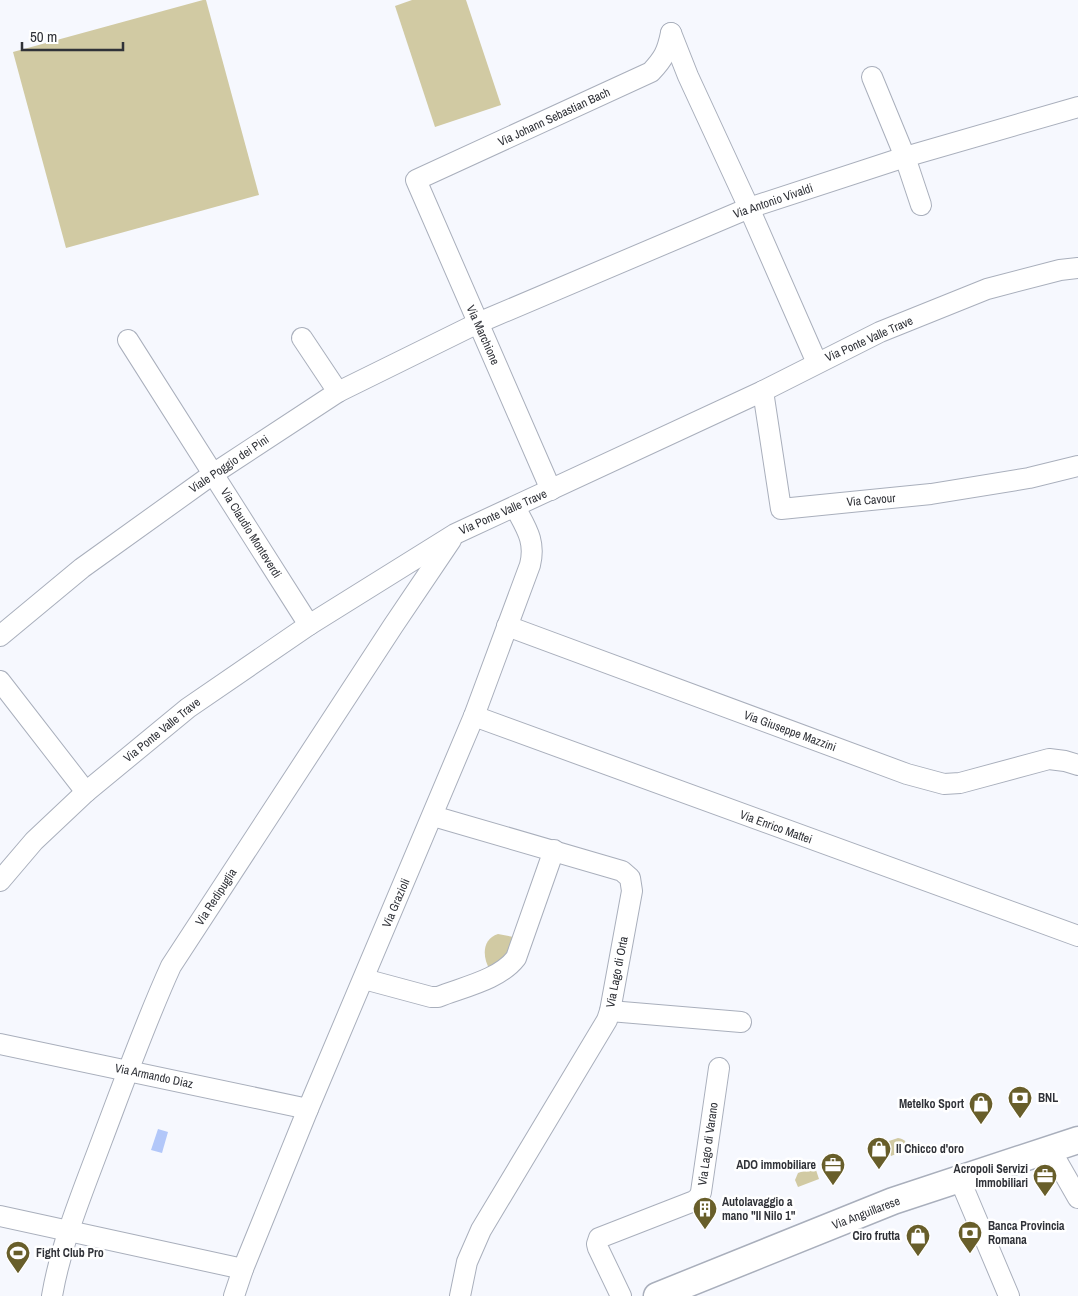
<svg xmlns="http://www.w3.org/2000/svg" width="1078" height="1296" viewBox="0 0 1078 1296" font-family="'Archivo Narrow',sans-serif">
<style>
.green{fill:#d1caa3}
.water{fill:#b2c7f9}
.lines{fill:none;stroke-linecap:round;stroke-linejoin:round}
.minor-casing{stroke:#a9afbc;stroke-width:22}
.major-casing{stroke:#a9afbc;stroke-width:29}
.minor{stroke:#fff;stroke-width:20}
.major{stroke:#fff;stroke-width:26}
.labels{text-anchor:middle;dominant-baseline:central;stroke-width:5;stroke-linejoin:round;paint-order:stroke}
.street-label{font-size:12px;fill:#303238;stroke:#fff}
.poi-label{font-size:12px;font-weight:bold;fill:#303238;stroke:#fff;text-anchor:start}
</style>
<rect width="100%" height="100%" fill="#f6f8fe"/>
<g class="green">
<path d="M203,0H206L259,195L66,248L13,52Z"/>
<path d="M412,0H466L501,105L435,127L395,6Z"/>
<path d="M498,934L519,938L517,946L490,970C482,957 482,939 498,934Z"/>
<path d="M898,1138C905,1139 907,1143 909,1149L891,1156L886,1142Z"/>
<path d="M815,1167L819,1179L798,1187L795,1180L798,1173Z"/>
</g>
<path class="water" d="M158,1129L168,1132L162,1153L151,1150Z"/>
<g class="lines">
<defs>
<g id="minor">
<path d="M671,33L688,76L749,208L817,363"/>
<path d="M872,77L905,157L921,205"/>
<path d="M302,338L338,392"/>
<path d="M128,340L309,625"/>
<path d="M763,391L781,509L931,494L1029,478L1078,466"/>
<path d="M551,490L416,180L651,72C664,58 667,52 671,33"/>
<path d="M507,626L907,774L944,784L960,783L1049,759L1065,761L1078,765"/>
<path d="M0,636L82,568L213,474L338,392L478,323L749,208L905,157L1078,107"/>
<path d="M0,681L86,792"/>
<path d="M474,716L1078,936"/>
<path d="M433,816L622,871L630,878L632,891L610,1011L607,1020L481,1230L467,1262L460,1296"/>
<path d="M0,881L34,841L86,792L188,708L309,625L455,534L763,391L880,332L987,289L1060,270L1078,268"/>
<path d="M364,979L431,997H438C463,987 499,980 516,958L554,850"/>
<path d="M610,1011L741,1022"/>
<path d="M0,1044L308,1109"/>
<path d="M1050,1149L1078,1198"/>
<path d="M960,1180L1009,1296"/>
<path d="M0,1216L243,1269"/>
<path d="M52,1296C61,1243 83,1191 102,1140C124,1082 145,1023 171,966L393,626L451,540"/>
<path d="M234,1296L243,1269L308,1109L474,716L530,565C536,541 526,528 515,507"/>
<path d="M621,1296L598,1248L597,1244L599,1238L694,1201L699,1197L701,1192L719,1068"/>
</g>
<path id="major" d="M657,1296L893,1201L1078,1140"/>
</defs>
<use href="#minor" class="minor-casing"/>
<use href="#major" class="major-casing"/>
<use href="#minor" class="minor"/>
<use href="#major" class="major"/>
</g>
<defs>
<symbol id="bank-pin" viewBox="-11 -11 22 30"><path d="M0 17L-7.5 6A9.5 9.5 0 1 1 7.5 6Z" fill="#685e2a" stroke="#fff"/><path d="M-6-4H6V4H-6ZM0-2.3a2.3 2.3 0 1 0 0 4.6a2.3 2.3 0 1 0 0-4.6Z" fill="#fff"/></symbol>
<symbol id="shop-pin" viewBox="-11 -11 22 30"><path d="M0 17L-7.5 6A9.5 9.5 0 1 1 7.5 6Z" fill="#685e2a" stroke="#fff"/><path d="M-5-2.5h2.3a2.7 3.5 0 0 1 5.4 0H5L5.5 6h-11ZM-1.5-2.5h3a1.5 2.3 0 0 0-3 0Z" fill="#fff"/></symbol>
<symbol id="office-pin" viewBox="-11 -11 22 30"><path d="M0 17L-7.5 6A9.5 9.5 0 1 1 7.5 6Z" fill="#685e2a" stroke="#fff"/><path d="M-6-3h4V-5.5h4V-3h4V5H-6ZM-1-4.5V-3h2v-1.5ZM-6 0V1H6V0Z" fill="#fff"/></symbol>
<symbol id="building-pin" viewBox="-11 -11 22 30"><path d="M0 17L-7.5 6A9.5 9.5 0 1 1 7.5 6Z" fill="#685e2a" stroke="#fff"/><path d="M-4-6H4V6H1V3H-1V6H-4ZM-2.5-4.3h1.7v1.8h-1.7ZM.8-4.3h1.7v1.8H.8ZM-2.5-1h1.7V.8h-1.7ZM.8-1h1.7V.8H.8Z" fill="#fff"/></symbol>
<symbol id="stadium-pin" viewBox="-11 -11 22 30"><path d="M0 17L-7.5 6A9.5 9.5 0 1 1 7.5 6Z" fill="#685e2a" stroke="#fff"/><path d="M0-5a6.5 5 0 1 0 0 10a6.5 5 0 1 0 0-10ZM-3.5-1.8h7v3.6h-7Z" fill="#fff"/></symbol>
</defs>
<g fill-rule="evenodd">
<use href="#bank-pin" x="1006" y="1084" width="28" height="38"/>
<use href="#shop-pin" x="967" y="1090" width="28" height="38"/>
<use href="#shop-pin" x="865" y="1135" width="28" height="38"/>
<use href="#office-pin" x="819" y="1151" width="28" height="38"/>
<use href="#office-pin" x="1031" y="1162" width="28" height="38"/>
<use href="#building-pin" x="691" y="1195" width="28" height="38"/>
<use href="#bank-pin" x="956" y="1219" width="28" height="38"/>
<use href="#shop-pin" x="904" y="1222" width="28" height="38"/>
<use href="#stadium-pin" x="4" y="1239" width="28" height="38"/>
</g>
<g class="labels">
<g class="street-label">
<text transform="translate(554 117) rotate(-25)">Via Johann Sebastian Bach</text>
<text transform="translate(773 201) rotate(-19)">Via Antonio Vivaldi</text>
<text transform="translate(483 335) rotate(66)">Via Marchione</text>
<text transform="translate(869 339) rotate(-24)">Via Ponte Valle Trave</text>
<text transform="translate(229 464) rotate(-34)">Viale Poggio dei Pini</text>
<text transform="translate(871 500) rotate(-5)">Via Cavour</text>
<text transform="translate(503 512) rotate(-24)">Via Ponte Valle Trave</text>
<text transform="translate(251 533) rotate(58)">Via Claudio Monteverdi</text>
<text transform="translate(162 730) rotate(-39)">Via Ponte Valle Trave</text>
<text transform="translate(790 731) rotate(20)">Via Giuseppe Mazzini</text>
<text transform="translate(776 827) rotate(20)">Via Enrico Mattei</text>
<text transform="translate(216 897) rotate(-57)">Via Redipuglia</text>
<text transform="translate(396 903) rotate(-67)">Via Grazioli</text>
<text transform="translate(617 972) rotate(-79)">Via Lago di Orta</text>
<text transform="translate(154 1076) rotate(12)">Via Armando Diaz</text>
<text transform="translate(708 1144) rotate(-82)">Via Lago di Varano</text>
<text transform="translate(866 1213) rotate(-21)">Via Anguillarese</text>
</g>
<g class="poi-label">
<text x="1038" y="1098">BNL</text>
<text x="964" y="1104" text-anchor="end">Metelko Sport</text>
<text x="896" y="1149">Il Chicco d'oro</text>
<text x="816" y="1165" text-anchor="end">ADO immobiliare</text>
<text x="1028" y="1169" text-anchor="end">Acropoli Servizi<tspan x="1028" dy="14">Immobiliari</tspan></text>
<text x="722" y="1202">Autolavaggio a<tspan x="722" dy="14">mano "Il Nilo 1"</tspan></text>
<text x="988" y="1226">Banca Provincia<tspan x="988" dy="14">Romana</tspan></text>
<text x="900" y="1236" text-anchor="end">Ciro frutta</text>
<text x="36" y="1253">Fight Club Pro</text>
</g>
</g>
<path d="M22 42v8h101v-8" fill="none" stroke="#303238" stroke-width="2.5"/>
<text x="30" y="42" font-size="15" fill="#303238" stroke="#ffffff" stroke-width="4" paint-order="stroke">50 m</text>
</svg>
